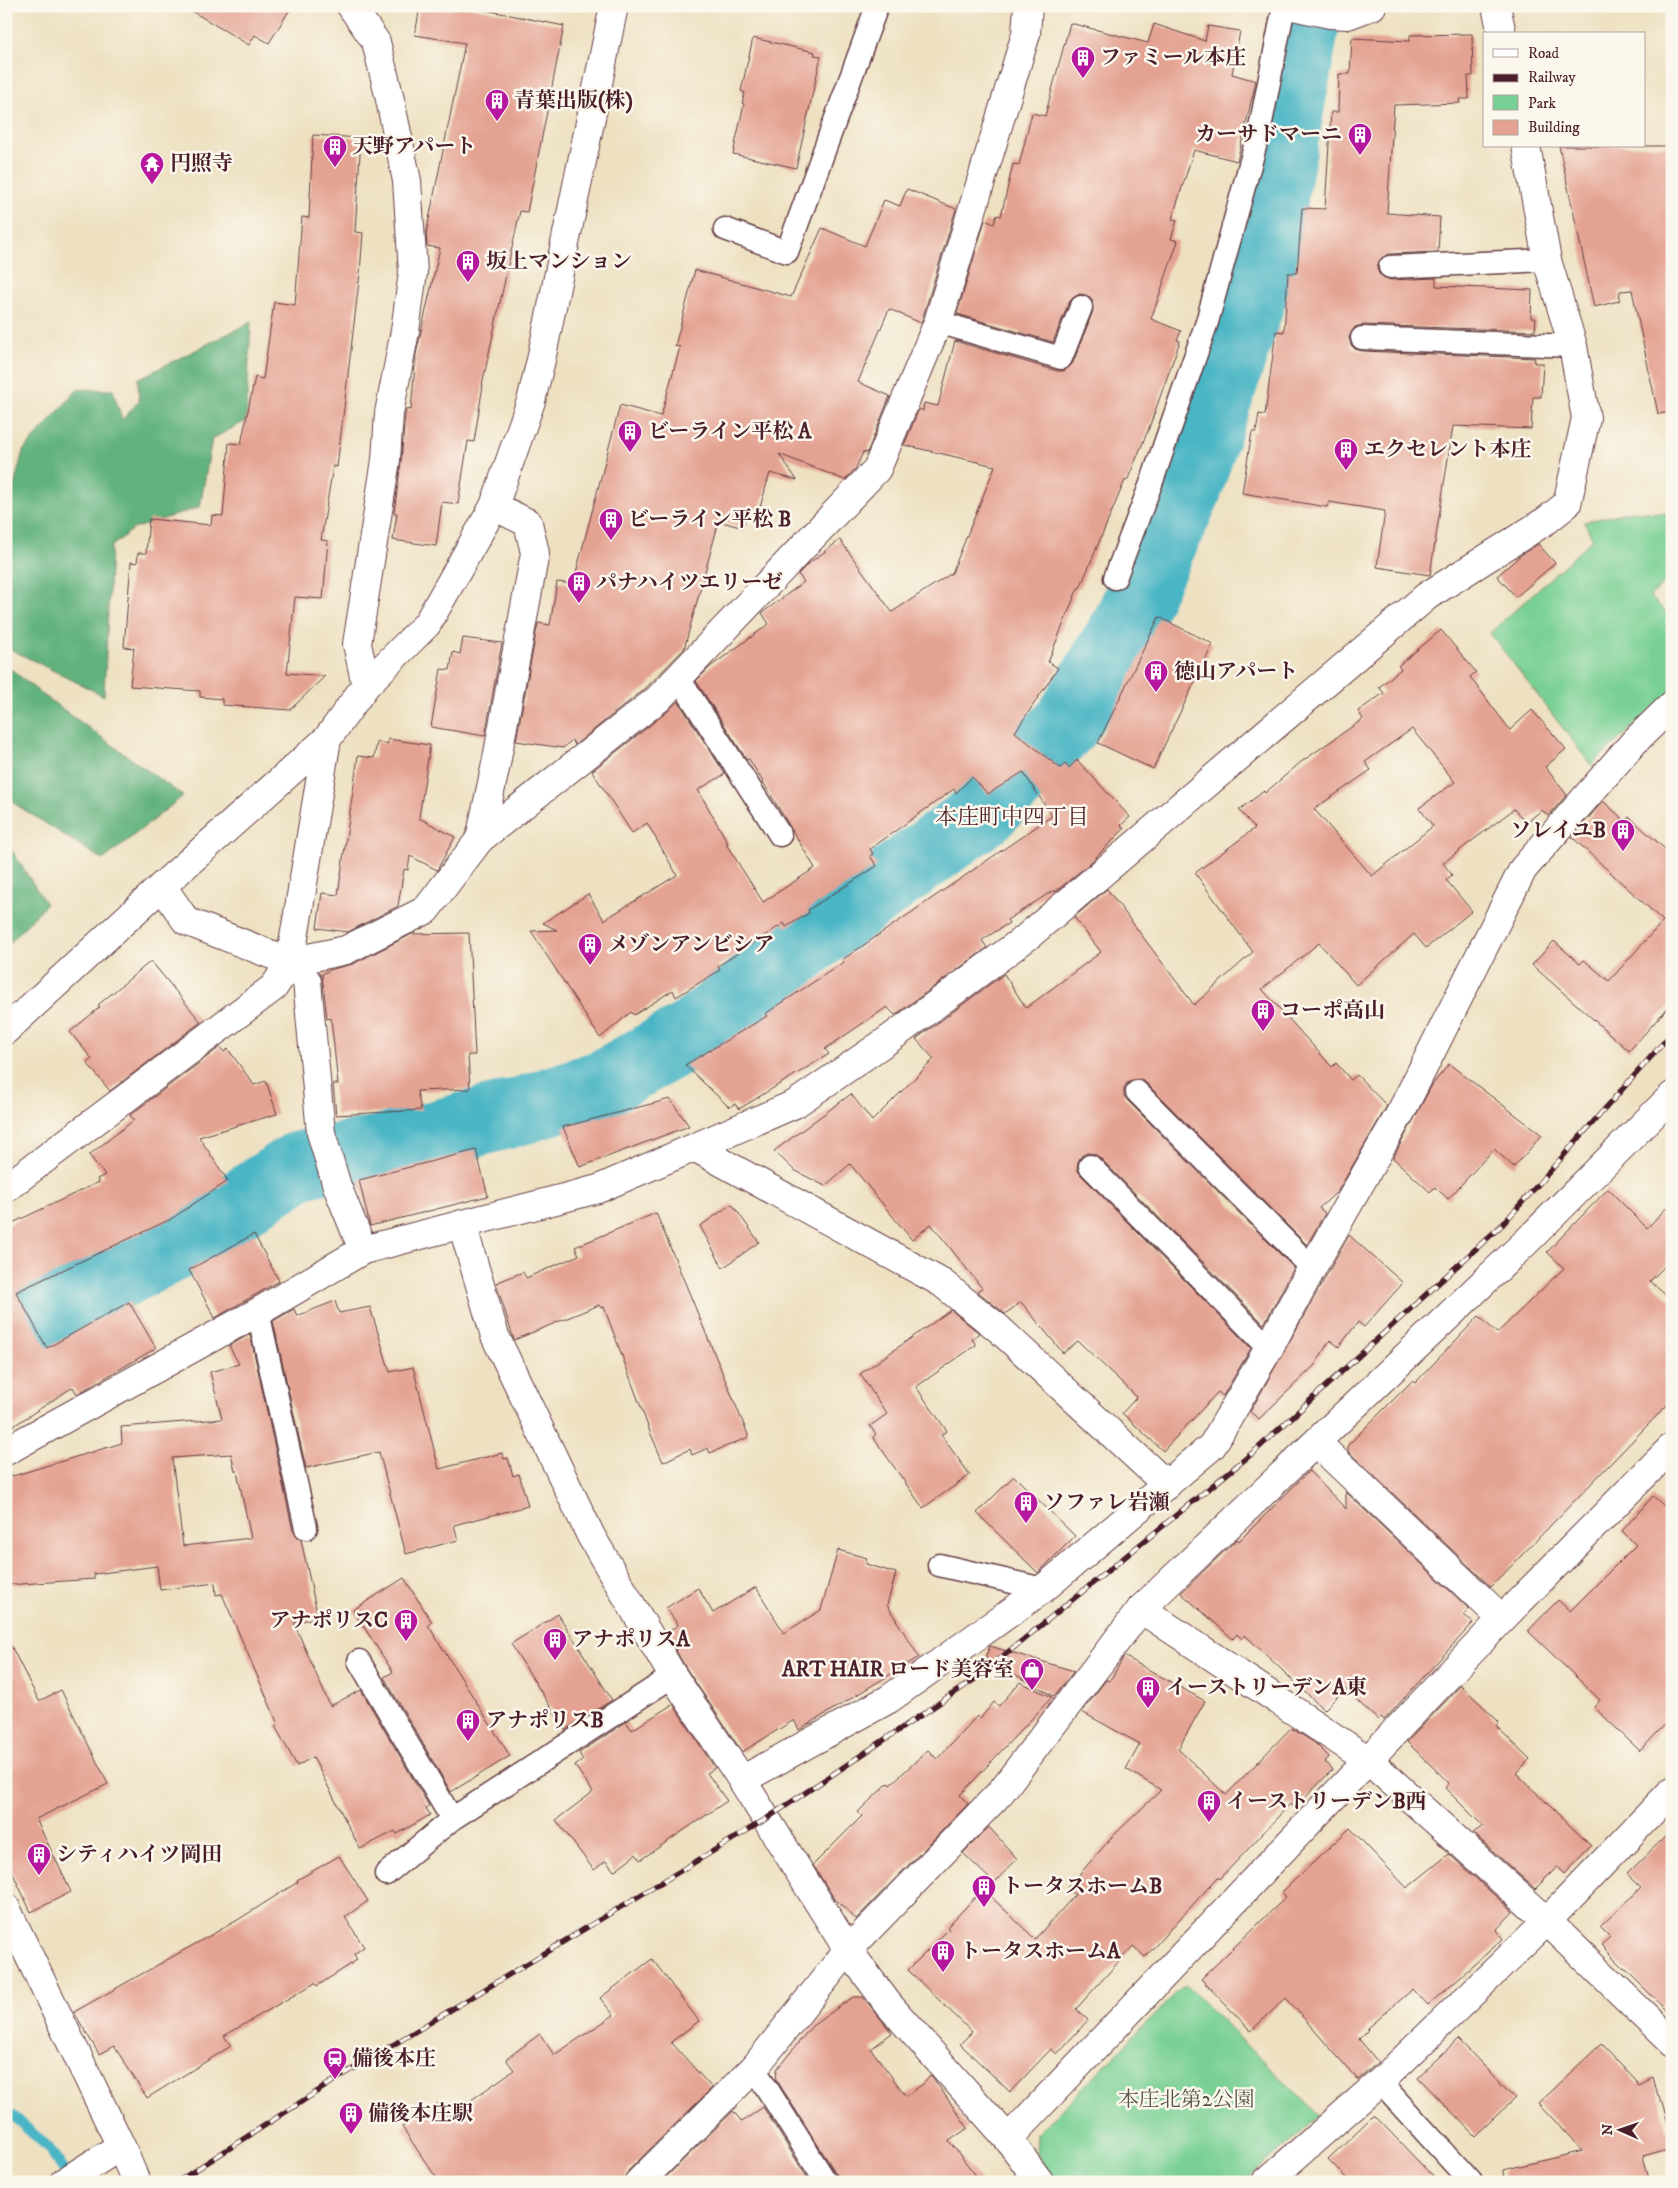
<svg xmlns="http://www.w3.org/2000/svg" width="1678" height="2188" viewBox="0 0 1678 2188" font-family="'IM FELL DW Pica','Noto Serif JP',serif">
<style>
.green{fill:#79d094;stroke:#627860}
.forest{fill:#62b27e;stroke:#566854}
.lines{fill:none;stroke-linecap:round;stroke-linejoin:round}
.stream{stroke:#48b5c5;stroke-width:11}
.river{stroke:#48b5c5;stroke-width:68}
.building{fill:#e4a292;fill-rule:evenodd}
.service-casing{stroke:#633c42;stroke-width:25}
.minor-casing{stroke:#633c42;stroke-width:30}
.tertiary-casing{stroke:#633c42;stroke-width:30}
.service{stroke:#fff;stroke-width:22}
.minor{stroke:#fff;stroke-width:28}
.tertiary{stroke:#fff;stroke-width:28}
.rail-casing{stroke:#4a1f2b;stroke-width:5.5}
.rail{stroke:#fbf7ec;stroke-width:4;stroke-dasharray:11;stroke-linecap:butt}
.labels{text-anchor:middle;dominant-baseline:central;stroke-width:5;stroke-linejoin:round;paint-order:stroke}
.poi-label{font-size:21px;font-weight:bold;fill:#4a1f2b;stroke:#fbf7ec;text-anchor:start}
.park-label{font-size:21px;fill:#58544a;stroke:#fbf7ec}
.neighbourhood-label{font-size:22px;fill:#4a1f2b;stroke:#fbf7ec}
</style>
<rect width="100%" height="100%" fill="#fbf7ec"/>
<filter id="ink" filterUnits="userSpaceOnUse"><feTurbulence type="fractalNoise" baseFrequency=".02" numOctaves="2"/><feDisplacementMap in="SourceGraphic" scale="10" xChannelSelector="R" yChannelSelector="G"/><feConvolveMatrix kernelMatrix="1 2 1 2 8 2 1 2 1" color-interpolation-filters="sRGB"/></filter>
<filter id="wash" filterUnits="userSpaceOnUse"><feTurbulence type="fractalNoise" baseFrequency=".0096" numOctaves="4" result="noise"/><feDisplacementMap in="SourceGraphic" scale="20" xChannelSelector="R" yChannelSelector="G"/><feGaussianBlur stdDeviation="1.12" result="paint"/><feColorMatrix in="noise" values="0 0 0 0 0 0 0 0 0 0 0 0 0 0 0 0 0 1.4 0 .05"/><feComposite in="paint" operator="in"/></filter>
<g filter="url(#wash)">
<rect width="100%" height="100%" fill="#eee1c2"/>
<g class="green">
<path d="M1632,511L1672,514V576L1650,596L1672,618V692L1591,765L1490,633L1593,539L1584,522Z"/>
<path d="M1185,1984L1319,2116L1243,2182H1058L1036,2155L1037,2134Z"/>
</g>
<g class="forest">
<path d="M251,322L246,421L212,439L200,507L133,529L111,547L104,696L6,647V516L23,451L78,389L113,390L122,420L139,401L138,379Z"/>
<path d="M6,665L39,692L183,796L103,860L15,804L6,788Z"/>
<path d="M6,841L46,904L6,947Z"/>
</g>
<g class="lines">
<path class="stream" d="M6,2114L13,2116L48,2147L70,2179"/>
<path class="river" d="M6,1333L172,1248L299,1165L380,1149L521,1111L604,1083L691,1034L842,916L985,812L1068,722L1124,628L1187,492L1260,275L1309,6"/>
</g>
<g id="blocks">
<g class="building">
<path d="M183,6H292L269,43L255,35L249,45Z"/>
<path d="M420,6H466L564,26L527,212L520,211L482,385H483L474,442L468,441L458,504L442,502L436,546L393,540L397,513H394L401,462L405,415L406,409L411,410L416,354L440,248L427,246L426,234L465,43L415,35Z"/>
<path d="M1070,23L1148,43L1154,24L1205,41L1208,26L1240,31L1232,74L1256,81L1237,161L1194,150L1172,219L1177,220L1171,239L1178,241L1151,319L1181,331L1177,340L1180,341L1149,428L1127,481L1125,480L1080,588H1078L1048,662L1058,668L1015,732L1060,768L1065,764L1069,768L1077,760L1130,817L1121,825L1124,829L1088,865L1055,892L1054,890L1007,920L1009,923L982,940L987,948L895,1015L887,1007L825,1049L829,1054L739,1109L735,1104L729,1107L685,1065L767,1016L765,1014L844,962L842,960L1052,816L1023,772L988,794L972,777L956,793L954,789L870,849L873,854L870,856L877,866L808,910L809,913L786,927L784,923L718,966L720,970L676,997L673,990L634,1015L631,1012L600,1038L531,931L557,930L543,923L588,894L604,920L677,875L647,823L632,833L592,771L668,711L678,701L725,774L698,790L728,843L726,844L763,902L815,868L749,759L747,760L696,681L710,667L769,624L762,613L804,582L798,574L808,564L840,540L892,612L952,573L995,466L904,445L919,409L923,411L924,403L938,406L955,341L1057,371H1064L1073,363L1093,311L1092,299L1086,295L1079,294L1069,302L1053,342L957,314L985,220L994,224L997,215L1001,216L1013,164L1019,165L1032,113L1045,116Z"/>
<path d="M1472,34L1473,76H1468L1469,99H1459L1460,103L1394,105L1387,213L1440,217L1438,252L1389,254L1379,261L1377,268L1379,274L1390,280L1436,278V286L1532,290L1531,318H1536L1535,331L1362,325L1355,327L1349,337L1351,345L1355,349L1362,351L1535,358L1534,363H1543L1541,397H1533L1531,429L1453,426L1430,575L1377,567L1385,511L1329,502L1327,507L1242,493L1252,432H1256L1259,414L1265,415L1276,331L1284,332L1288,273H1297L1302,208L1325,209L1331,112H1338L1339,74H1350L1352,38L1410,41V35Z"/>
<path d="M753,38L815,52L814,55L821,56L796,168L733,154L744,104L742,103L745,93L741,91Z"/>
<path d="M313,135L361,138L355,232L363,233L360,273L337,467L333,466L321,540L328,541L323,599L295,597L287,673L325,676L290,710L222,705V699L200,697V691L130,686L134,648L124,647L131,562L137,563L138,553H146L149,519L211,525L212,515L223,516L229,443L241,444L255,377L263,379L274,302L295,305L302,217L309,218Z"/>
<path d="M1559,146H1672V412L1658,414L1632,290L1620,291L1619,301L1594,307Z"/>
<path d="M907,189L956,209L921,323L889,309L858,382L890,396L867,453L863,452L856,468L845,480L779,454L797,480L770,473L758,514L747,511L743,528L719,521L684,649L647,687L575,745L572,740L563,748L516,741L538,623L550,625L557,582L573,584L620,405L661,416L680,347L675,346L695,270L791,297L822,228L865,246L884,200L900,206Z"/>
<path d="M1538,544L1555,563L1516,597L1497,576L1521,555Z"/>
<path d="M1159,617L1213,644L1153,769L1098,743Z"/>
<path d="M1441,630L1476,672L1470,677L1510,730L1532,710L1566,749L1545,767L1567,795L1548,816L1542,810L1526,823L1514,809L1443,863L1452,875L1446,880L1472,911L1426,948L1414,934L1356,985L1319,943L1262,989L1332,1067L1336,1063L1351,1080L1357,1075L1387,1106L1338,1191L1319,1208L1325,1213L1307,1245L1146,1083L1140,1079L1133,1080L1127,1083L1124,1089V1096L1128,1101L1294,1268L1264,1324L1099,1157L1094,1154L1087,1153L1081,1156L1078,1162L1077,1169L1081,1175L1251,1348L1223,1396L1218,1392L1163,1451L1122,1413L1137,1397L1078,1341L1063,1353L1021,1302L1005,1314L977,1291L982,1288L931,1224L912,1240L850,1164L825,1186L794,1170L774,1151L851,1094L872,1121L934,1059L916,1039L1004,974L1026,1008L1101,952L1074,917L1107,889L1194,1005L1253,952L1195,873L1255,828L1239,810L1264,791L1265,793L1301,762L1363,719L1358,711L1384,693L1379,687L1401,669L1398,666ZM1412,729L1455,782L1419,808L1433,826L1372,876L1314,809L1371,770L1365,762Z"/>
<path d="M463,638L502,643L485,736L431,727L441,669L450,670L453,652L460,654Z"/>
<path d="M388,739L430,745L419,818L455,837L437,870L410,856L408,870L404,869L398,906L348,932L317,928L322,893L338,895L358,756L374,758L377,742L388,744Z"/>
<path d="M1603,801L1625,821L1629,817L1672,855V1003L1629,1051L1532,965L1554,941L1580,964L1584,960L1609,981L1663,921L1572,837Z"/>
<path d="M469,933L475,1055H468L470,1089L417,1091L421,1110L336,1115L333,1084H338L331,1018L327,1019L322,974L332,969L353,964L412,934Z"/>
<path d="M151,961L201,1022L110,1091L87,1063L92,1059L70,1032L100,1007L98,1005Z"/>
<path d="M220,1047L224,1052L228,1049L254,1085L266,1081L277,1114L199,1137L228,1181L171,1219L16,1292L47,1348L129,1302L156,1348L77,1394L73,1387L6,1431V1226L99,1182L97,1179L105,1175L89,1155L134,1120L130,1115Z"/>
<path d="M1449,1064L1542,1135L1514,1167L1494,1149L1448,1199L1435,1187L1430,1192L1393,1158L1432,1085Z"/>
<path d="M670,1099L689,1126L580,1167L563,1127Z"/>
<path d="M476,1150L488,1196L370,1226L359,1180Z"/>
<path d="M1608,1189L1647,1228L1672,1202V1259L1650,1281L1672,1301V1400L1491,1587L1348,1451V1445L1412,1381L1415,1383L1479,1316L1497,1333L1564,1268L1547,1252Z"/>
<path d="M732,1204L759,1242L723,1268L700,1226Z"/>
<path d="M656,1213L749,1437L710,1453L708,1448L692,1455L690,1449L663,1462L650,1432L604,1307L601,1308L599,1305L514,1340L496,1283L523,1272L526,1278L579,1255L575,1247Z"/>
<path d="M254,1234L279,1281L215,1318L189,1270Z"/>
<path d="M1349,1235L1403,1283L1364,1327L1358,1322L1339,1347L1330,1340L1315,1365L1259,1419L1250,1412Z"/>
<path d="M335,1301L339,1313L370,1307L390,1372L413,1367L439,1469L502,1453L504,1459L508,1458L513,1476L519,1474L528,1506L454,1525L458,1540L406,1554L379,1452L306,1468L273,1321L294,1309L297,1316Z"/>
<path d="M951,1310L979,1333L972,1339L976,1345L916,1387L947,1431L941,1435L970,1475L923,1508L873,1437L876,1434L870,1426L887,1414L860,1374Z"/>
<path d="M250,1334L293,1531L301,1540L318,1617L294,1623L330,1706L361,1690L429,1806L426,1808L430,1815L397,1834L395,1831L360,1849L313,1757L297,1766L275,1726L278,1724L222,1594L216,1595L215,1583L160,1590L157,1566L94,1574V1579L6,1585V1478L122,1443L121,1427L222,1419L210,1372L239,1364L229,1346ZM231,1454L235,1471H237L251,1538L183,1546L172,1458Z"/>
<path d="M1309,1471L1346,1509V1492L1469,1609L1464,1615L1473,1623L1384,1720L1381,1717L1378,1720L1345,1689L1324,1710L1245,1635L1242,1639L1237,1634L1233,1639L1181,1593L1237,1539L1239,1541Z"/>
<path d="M1014,1476L1075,1536L1038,1573L977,1513Z"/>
<path d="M1653,1496L1672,1513V1717L1640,1751L1594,1707L1600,1700L1528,1631L1558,1600L1570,1611L1636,1545L1622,1531Z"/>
<path d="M838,1550L867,1558L866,1564L896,1573L887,1605L919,1657L799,1730L794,1720L742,1752L686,1668L666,1633L678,1625L666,1608L698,1588L713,1613L756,1587L784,1633L821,1610Z"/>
<path d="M404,1578L432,1622L428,1625L510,1756L451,1792L384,1677L393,1672L353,1610Z"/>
<path d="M558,1614L612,1700L565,1730L511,1644Z"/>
<path d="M6,1636L39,1701L61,1690L108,1784L36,1819L71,1892L31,1912L6,1859Z"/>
<path d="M990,1646L1074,1671L1054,1696L985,1658Z"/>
<path d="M1124,1656L1205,1701L1178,1749L1226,1795L1291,1728L1315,1743L1329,1757L1325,1762L1332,1770L1295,1808L1290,1804L1220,1879L1218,1877L1145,1957L1133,1946L1076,2009L1088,2020L1057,2054L1051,2049L1010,2092L960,2044L972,2032L908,1970L949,1929L947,1927L983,1889L1035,1939L1075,1895L1067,1888L1114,1835L1161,1790L1126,1769L1140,1744L1082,1712L1106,1680L1110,1681Z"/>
<path d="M1020,1682L1052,1697L960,1795L968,1804L856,1919L834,1898L813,1865L862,1816L858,1812L888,1783L890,1785L928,1750L937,1759L977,1716L980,1719L994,1702L999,1706Z"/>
<path d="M1461,1685L1499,1722L1496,1726L1530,1759L1516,1773L1591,1846L1564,1874L1557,1867L1535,1889L1473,1833L1483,1826L1445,1788L1449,1783L1407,1742Z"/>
<path d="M673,1704L715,1768L707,1773L727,1801L640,1860L636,1854L614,1871L606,1861L594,1870L556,1820L593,1792L575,1766L583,1760L579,1753L626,1722L632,1730Z"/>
<path d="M989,1827L1017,1859L994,1883L963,1853Z"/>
<path d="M1350,1828L1407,1888L1449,1854L1513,1912L1496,1930L1503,1939L1428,2005L1413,1989L1367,2029L1368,2030L1359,2039L1378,2062L1358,2080L1286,1998L1251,2031L1201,1979L1286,1897L1282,1892Z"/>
<path d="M1672,1830V2016L1601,1945L1610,1937L1600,1927L1641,1887L1627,1874Z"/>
<path d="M339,1856L368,1901L345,1917L364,1947L354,1954L357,1960L317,1986L315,1983L224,2036L231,2046L147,2098L114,2046L99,2054L74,2012L236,1921L298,1882L297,1880Z"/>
<path d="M652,1959L699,2021L671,2042L712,2088L628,2171L624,2182H439L402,2127L439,2103L447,2117L514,2070L506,2059L540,2034L554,2055L614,2015L600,1998Z"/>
<path d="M853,1997H863L892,2033L871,2049L906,2096L923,2084L931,2075L968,2128L949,2141L981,2182H839L837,2175L776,2079L777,2069L812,2026Z"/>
<path d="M1458,2039L1515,2098L1475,2136L1418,2077Z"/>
<path d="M1601,2044L1639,2084L1653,2077L1672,2147L1643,2155L1650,2182H1504L1503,2170L1583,2151L1538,2103Z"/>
<path d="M763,2107L810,2182H661L733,2111L742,2122Z"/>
<path d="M1374,2115L1438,2182H1350L1328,2159Z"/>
</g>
</g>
</g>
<g filter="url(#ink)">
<use href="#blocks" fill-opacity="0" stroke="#633c42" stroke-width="1"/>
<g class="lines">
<defs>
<g id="service">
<path d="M725,229L787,252L877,6"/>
<path d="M1390,267L1547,260"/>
<path d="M938,322L1061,358L1081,307"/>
<path d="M1362,338L1573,346"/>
<path d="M1115,578L1152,481L1207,322L1260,128L1284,6"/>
<path d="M678,677L780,835"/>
<path d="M1137,1092L1312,1268"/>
<path d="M1090,1166L1269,1348"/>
<path d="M258,1312L306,1528"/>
<path d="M939,1565L1043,1589"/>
<path d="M359,1661L452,1819L673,1676"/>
<path d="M386,1874L452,1819"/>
<path d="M754,2068L826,2182"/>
<path d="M1380,2082L1471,2182"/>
</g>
<g id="minor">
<path d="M351,6L376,42L389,95L407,181L413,272L405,331L389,413L386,460L357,644L366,685"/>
<path d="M1293,6L1330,14L1348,15L1372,6"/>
<path d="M1496,6L1502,34"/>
<path d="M327,739L290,962L307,981L321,1133L337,1186L363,1250"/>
<path d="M480,839L496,764L535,553L528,523L494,506"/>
<path d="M162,886L186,921L290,962L346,950L426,910L480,839L658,699L877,469L938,322L1026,34L1028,6"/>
<path d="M696,1148L942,1283L999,1329L1167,1485"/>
<path d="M6,1188L274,987L290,962"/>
<path d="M462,1224L495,1336L591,1536L673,1676L742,1780L848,1950L889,2005L1008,2139L1040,2182"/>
<path d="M1317,1443L1502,1619"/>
<path d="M6,1451L258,1312L363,1250L598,1189L795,1104L888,1040L1027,937L1427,596L1547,520L1567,504L1586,418L1573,346L1547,260L1526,146"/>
<path d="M1141,1609L1368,1760L1547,1921L1672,2042"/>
<path d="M742,1780L889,1699L1043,1589L1212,1446L1269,1348L1312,1268L1402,1110L1523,869L1635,741L1672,705"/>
<path d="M6,1908L121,2146L136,2182"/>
<path d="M1008,2139L1502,1619L1672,1447"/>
<path d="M64,2182L121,2146"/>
<path d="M639,2182L754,2068L848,1950L1000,1793L1141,1609L1526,1242L1672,1096"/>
<path d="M1266,2182L1380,2082L1547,1921L1672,1791"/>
</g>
<path id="tertiary" d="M6,1030L162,886L327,739L366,685L427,624L494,506L531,401L541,360L614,6"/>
</defs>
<use href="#service" class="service-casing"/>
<use href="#minor" class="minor-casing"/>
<use href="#tertiary" class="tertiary-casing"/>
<use href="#service" class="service"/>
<use href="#minor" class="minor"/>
<use href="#tertiary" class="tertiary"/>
<defs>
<path id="rail" d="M177,2182L335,2080L766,1819L975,1679L1255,1451L1503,1224L1672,1033"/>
</defs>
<use href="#rail" class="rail-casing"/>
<use href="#rail" class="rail"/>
</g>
</g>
<defs>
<symbol id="building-pin" viewBox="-11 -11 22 30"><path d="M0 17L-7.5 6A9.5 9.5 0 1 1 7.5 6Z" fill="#b5179e" stroke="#fbf7ec"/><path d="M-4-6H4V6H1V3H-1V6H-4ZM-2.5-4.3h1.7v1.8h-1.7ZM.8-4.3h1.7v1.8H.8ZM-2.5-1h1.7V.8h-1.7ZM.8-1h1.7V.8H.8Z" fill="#fff"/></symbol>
<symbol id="temple-pin" viewBox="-11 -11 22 30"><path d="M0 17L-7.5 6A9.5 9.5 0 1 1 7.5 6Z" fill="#b5179e" stroke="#fbf7ec"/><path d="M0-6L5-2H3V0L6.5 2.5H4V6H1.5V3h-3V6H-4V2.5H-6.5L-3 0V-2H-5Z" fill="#fff"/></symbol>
<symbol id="shop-pin" viewBox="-11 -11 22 30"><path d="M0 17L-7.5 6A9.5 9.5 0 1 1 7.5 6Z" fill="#b5179e" stroke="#fbf7ec"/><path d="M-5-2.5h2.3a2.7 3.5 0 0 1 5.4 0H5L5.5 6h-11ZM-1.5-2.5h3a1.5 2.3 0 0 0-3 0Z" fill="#fff"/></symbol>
<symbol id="station-pin" viewBox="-11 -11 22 30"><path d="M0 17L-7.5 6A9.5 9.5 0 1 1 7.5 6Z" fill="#b5179e" stroke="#fbf7ec"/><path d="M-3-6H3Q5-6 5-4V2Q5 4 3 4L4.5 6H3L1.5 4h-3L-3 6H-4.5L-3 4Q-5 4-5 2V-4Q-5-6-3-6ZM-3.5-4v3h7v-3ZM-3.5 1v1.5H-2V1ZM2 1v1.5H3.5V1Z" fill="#fff"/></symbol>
</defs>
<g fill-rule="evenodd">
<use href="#building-pin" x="1069" y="44" width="28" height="38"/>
<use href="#building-pin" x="483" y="87" width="28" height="38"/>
<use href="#building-pin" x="1346" y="121" width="28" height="38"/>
<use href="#building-pin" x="321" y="133" width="28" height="38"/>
<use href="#temple-pin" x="138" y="150" width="28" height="38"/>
<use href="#building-pin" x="454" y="248" width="28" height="38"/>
<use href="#building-pin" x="616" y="418" width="28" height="38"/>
<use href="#building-pin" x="1332" y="436" width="28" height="38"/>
<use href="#building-pin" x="597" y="506" width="28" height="38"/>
<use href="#building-pin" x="565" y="569" width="28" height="38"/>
<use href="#building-pin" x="1142" y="658" width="28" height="38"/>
<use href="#building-pin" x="1609" y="817" width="28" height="38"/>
<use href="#building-pin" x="576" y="931" width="28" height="38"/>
<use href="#building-pin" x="1249" y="997" width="28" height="38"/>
<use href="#building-pin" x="1012" y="1489" width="28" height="38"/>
<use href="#building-pin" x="392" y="1607" width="28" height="38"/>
<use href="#building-pin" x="541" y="1626" width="28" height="38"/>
<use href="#shop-pin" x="1018" y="1656" width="28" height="38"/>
<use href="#building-pin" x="1134" y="1674" width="28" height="38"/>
<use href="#building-pin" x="454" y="1707" width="28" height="38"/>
<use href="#building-pin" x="1195" y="1788" width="28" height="38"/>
<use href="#building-pin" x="25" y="1841" width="28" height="38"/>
<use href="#building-pin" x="970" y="1873" width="28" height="38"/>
<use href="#building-pin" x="929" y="1938" width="28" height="38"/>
<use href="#station-pin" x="321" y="2045" width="28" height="38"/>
<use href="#building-pin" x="337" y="2100" width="28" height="38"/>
</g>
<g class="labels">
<g class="poi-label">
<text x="1100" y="58">ファミール本庄</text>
<text x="514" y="101">青葉出版(株)</text>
<text x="1342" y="135" text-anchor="end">カーサドマーニ</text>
<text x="352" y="147">天野アパート</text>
<text x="170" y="164">円照寺</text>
<text x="486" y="262">坂上マンション</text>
<text x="648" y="432">ビーライン平松 A</text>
<text x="1364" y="450">エクセレント本庄</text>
<text x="628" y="520">ビーライン平松 B</text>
<text x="596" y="583">パナハイツエリーゼ</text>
<text x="1174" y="672">徳山アパート</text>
<text x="1606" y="831" text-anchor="end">ソレイユB</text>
<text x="608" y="945">メゾンアンビシア</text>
<text x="1280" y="1011">コーポ高山</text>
<text x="1044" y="1503">ソファレ岩瀬</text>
<text x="388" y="1621" text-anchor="end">アナポリスC</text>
<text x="572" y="1640">アナポリスA</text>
<text x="1014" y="1670" text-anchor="end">ART HAIR ロード美容室</text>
<text x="1166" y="1688">イーストリーデンA東</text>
<text x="486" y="1721">アナポリスB</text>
<text x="1226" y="1802">イーストリーデンB西</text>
<text x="56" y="1855">シティハイツ岡田</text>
<text x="1002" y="1887">トータスホームB</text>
<text x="960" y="1952">トータスホームA</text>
<text x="352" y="2059">備後本庄</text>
<text x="368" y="2114">備後本庄駅</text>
</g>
<g class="park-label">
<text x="1186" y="2100">本庄北第2公園</text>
</g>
<g class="neighbourhood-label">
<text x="1012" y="817">本庄町中四丁目</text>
</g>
</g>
<rect width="1678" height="2188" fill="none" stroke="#fbf7ec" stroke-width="25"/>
<rect x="1483" y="32" width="162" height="115" fill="#fbf7ec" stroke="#b4a19f"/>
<rect x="1493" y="49" width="25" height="8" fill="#ffffff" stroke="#b4a19f"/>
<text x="1528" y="58" font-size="15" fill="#4a1f2b">Road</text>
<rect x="1493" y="74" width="25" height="8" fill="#4a1f2b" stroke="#b4a19f"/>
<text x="1528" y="82" font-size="15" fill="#4a1f2b">Railway</text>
<rect x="1493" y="95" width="25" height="15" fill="#79d094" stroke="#b4a19f"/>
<text x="1528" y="108" font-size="15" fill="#4a1f2b">Park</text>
<rect x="1493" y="120" width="25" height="15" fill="#e4a292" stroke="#b4a19f"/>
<text x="1528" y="132" font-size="15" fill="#4a1f2b">Building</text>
<g transform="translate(1620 2130) rotate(272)" stroke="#fbf7ec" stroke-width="4" paint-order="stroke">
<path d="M0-4L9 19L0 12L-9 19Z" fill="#4a1f2b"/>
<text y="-8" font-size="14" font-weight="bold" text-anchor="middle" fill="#4a1f2b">N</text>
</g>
</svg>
